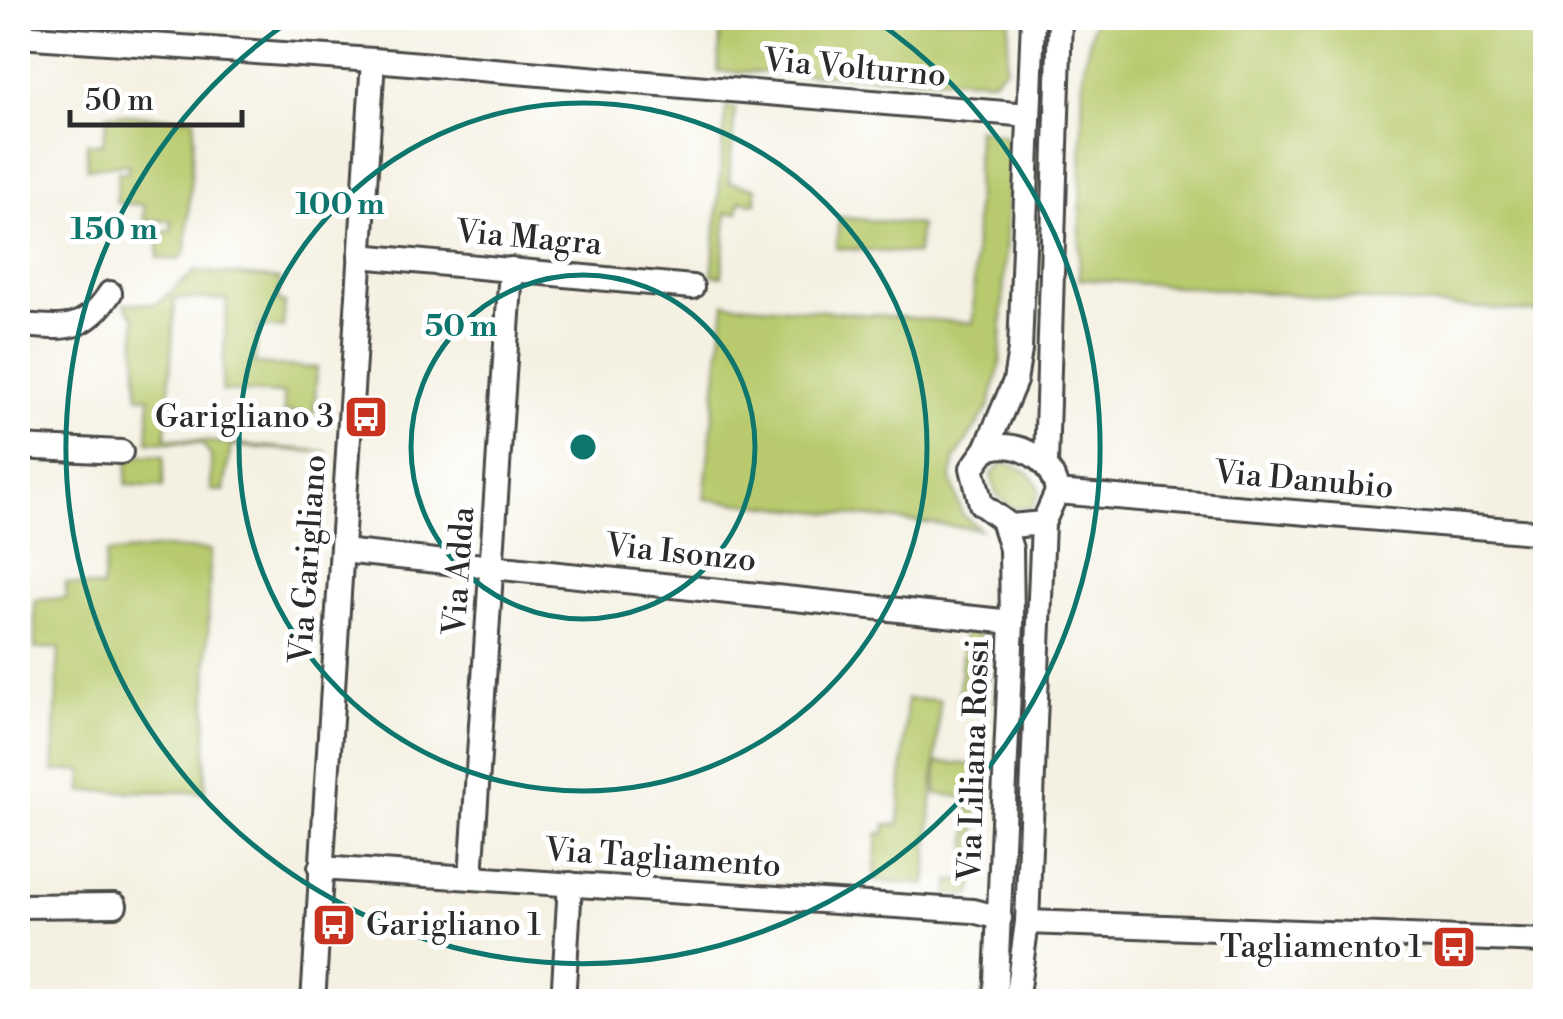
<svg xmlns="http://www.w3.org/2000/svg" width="1563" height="1019" viewBox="0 0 1563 1019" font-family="'Libre Bodoni',serif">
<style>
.green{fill:#b8ca6d;stroke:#727a4c;stroke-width:2.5}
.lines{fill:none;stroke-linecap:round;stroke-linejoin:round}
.minor-casing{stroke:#494946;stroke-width:28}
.minor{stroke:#fff;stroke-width:22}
.ring{fill:none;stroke:#0f766e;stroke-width:5}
.labels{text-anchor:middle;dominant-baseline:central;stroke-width:10;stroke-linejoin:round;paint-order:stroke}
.street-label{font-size:32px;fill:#2b2b2b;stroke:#fff}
.poi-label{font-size:32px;fill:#2b2b2b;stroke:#fff;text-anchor:end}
.centre{fill:#0f766e;stroke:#fff;stroke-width:5}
.ring-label{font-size:30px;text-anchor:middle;font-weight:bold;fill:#0f766e;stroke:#fff;stroke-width:10;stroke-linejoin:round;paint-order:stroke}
</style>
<rect width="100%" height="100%" fill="#fff"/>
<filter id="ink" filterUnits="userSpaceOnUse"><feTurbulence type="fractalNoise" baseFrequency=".01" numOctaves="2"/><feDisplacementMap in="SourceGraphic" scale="20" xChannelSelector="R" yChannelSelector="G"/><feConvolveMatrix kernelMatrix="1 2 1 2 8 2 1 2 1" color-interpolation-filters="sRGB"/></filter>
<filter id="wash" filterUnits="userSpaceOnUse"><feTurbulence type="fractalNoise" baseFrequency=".0048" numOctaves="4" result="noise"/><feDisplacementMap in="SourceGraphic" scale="40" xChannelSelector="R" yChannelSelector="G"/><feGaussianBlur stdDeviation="2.25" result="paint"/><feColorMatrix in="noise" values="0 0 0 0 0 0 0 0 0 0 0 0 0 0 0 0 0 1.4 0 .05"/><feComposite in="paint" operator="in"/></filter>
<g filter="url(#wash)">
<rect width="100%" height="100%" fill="#f4f1e2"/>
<g class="green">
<path d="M721,18H1010L1006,67L993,80L718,71Z"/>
<path d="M1094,18H1545V313L1079,279L1083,70Z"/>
<path d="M726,107L735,109L729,182L756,188V203L740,201L738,213L727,212L722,276L712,275Z"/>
<path d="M108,114L195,118L186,250L179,260L158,258L159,232L171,231L172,221L144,220V205L116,203L118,172H128V164L87,168V143L103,144Z"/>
<path d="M977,128L1006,136L1010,152L1000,366L989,407L955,459L951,478L962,514L980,529L704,499L725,303L973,323Z"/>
<path d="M839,217L920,225L917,254L836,248Z"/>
<path d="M196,271L280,279L278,301L285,303L283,328L258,327L255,364L317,368L314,413L284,412V394L222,391L227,300L175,298L166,438L327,452L231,446L224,491L211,490V456L202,444L148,441L150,397L138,396L135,318L124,303L156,304Z"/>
<path d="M143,455L164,456L163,487L126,485L128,459Z"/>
<path d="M1003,463C1019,465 1036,474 1040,491L1032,508H1012L996,494L991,475Z"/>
<path d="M163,548L210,550L205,792L82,791L83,770L53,771L59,648L35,649V600L66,598V583L102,588L106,554Z"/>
<path d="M964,632L989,637L988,706L958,703Z"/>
<path d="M907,699L940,700L926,885L874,881L878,833L885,834L886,824L899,825Z"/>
<path d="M937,762L980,765L972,895H948L950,881H966L970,798L936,794Z"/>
</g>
</g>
<g filter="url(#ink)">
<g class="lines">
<defs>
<g id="minor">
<path d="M18,36L373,60L1029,115"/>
<path d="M360,256L692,287"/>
<path d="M18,325C63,327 82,335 110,293"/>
<path d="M1001,446C1029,446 1053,464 1057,492L1043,523L1011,526L981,504L972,468L986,449Z"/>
<path d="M18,447L121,452"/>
<path d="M986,449L1015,381L1020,350L1033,18"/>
<path d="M1046,464L1060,18"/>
<path d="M1057,492L1546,533"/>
<path d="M342,551L1012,622"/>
<path d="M320,868L973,911L1000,918"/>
<path d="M471,877L511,269"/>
<path d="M18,906L115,905"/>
<path d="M1027,922L1546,941"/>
<path d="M313,1002L373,60"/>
<path d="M563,1002L570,884"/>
<path d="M995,1002L1012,622L1011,549L1003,523"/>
<path d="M1016,1002L1027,922L1043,523"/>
</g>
</defs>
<use href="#minor" class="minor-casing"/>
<use href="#minor" class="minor"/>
</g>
</g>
<g class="ring">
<circle cx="583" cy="447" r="172"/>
<circle cx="583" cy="447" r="344"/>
<path d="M872 18A517 517 0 1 1 294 18"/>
</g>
<defs>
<symbol id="bus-square" viewBox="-11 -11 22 22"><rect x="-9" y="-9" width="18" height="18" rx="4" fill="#c8321e" stroke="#fff"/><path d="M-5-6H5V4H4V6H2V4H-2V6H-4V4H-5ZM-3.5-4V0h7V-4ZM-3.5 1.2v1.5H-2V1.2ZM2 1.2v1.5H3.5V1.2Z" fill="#fff"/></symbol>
</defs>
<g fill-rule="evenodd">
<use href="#bus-square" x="341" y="392" width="50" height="50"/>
<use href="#bus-square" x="309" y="900" width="50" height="50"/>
<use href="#bus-square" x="1429" y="922" width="50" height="50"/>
</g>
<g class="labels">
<g class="street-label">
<text transform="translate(855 68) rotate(5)">Via Volturno</text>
<text transform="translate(529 238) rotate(5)">Via Magra</text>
<text transform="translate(1304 480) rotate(5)">Via Danubio</text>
<text transform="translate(681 553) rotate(6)">Via Isonzo</text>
<text transform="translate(308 559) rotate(-86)">Via Garigliano</text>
<text transform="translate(459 571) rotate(-86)">Via Adda</text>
<text transform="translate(974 760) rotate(-88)">Via Liliana Rossi</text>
<text transform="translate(663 858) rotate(4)">Via Tagliamento</text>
</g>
<g class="poi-label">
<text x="334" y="417">Garigliano 3</text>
<text x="366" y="925" text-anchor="start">Garigliano 1</text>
<text x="1422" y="947">Tagliamento 1</text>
</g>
</g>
<circle cx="583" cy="447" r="15" class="centre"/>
<g class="ring-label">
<text x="340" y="214">100 m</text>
<text x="114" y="239">150 m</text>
<text x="461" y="336">50 m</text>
</g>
<rect width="1563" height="1019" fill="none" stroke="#fff" stroke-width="60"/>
<path d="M70 110v15h172v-15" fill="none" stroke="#2b2b2b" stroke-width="5"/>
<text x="85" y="110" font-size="30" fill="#2b2b2b" stroke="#ffffff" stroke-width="8" paint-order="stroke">50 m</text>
</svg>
